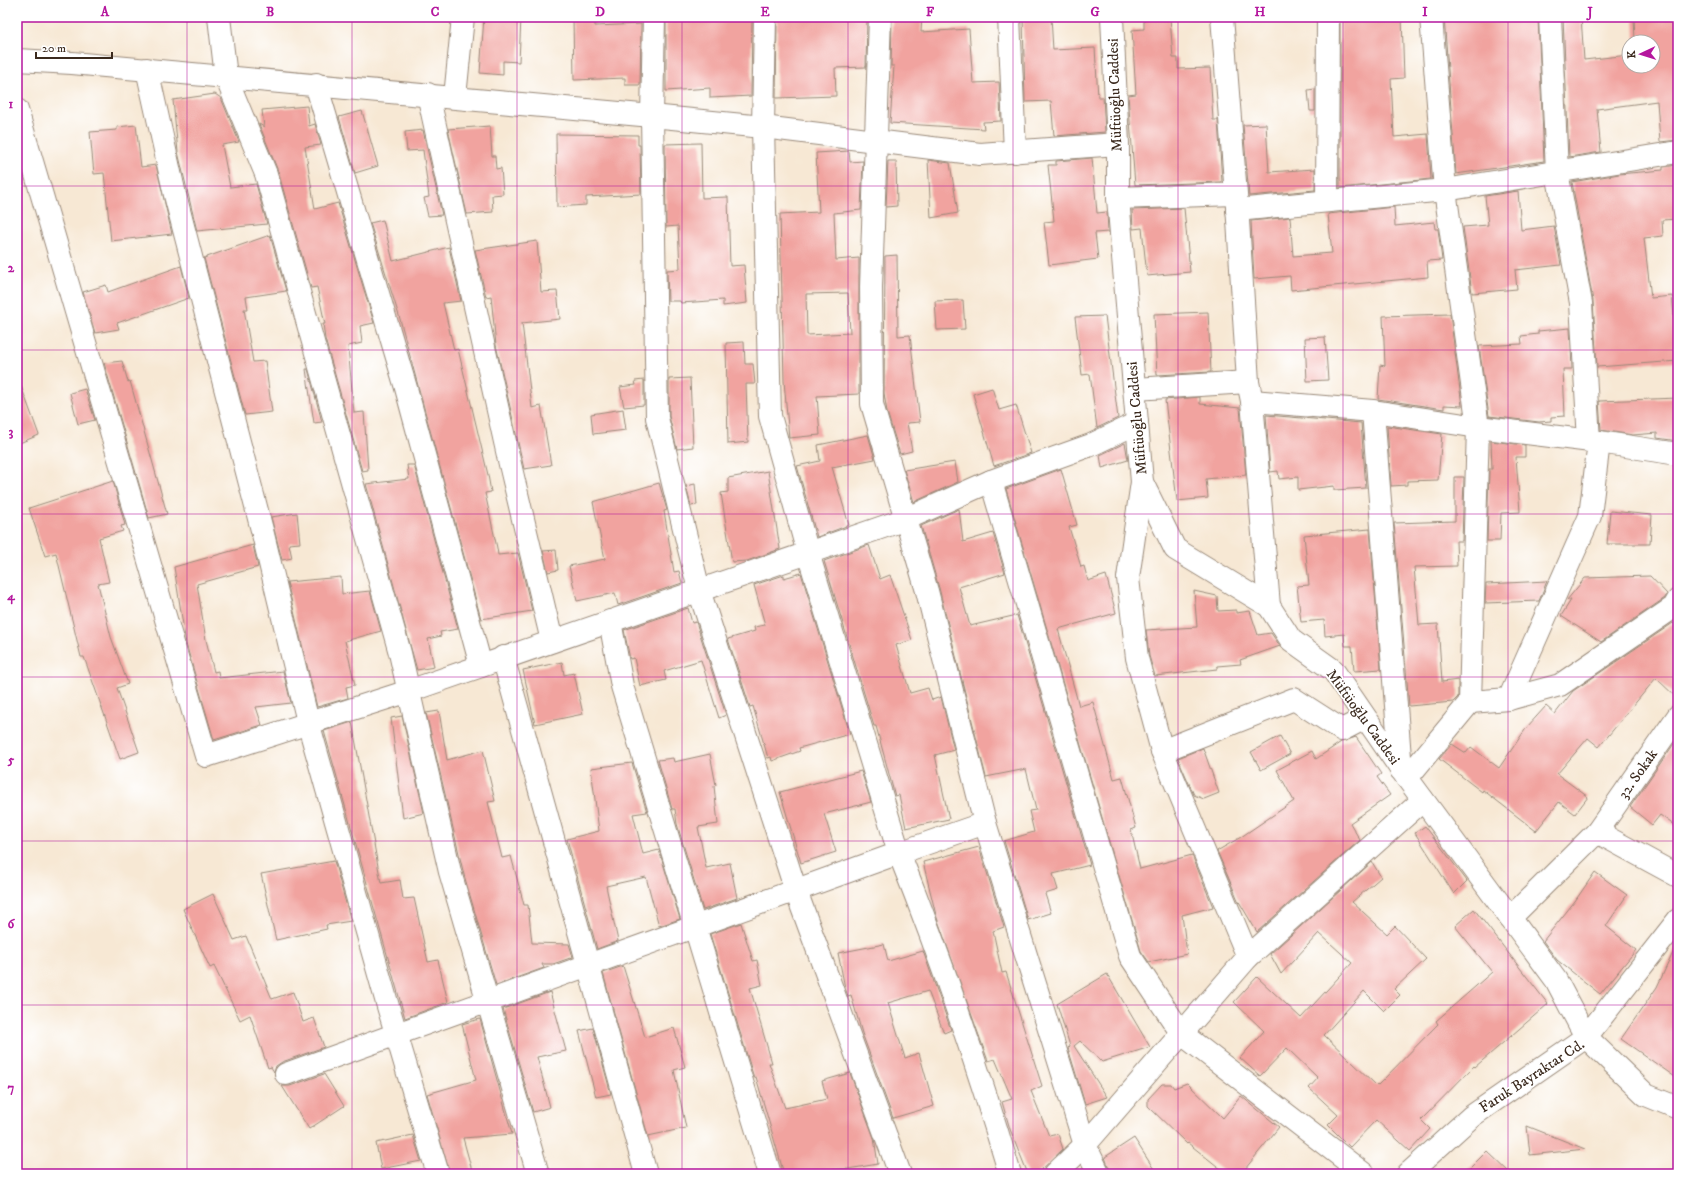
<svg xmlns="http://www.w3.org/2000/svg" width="1695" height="1191" viewBox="0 0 1695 1191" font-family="'IM FELL DW Pica',serif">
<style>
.building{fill:#f1a39f;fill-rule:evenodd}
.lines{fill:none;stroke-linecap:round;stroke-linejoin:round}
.minor-casing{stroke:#998979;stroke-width:24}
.tertiary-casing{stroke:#998979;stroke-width:24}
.minor{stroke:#fff;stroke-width:22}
.tertiary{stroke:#fff;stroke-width:22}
.grid{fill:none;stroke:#b5179e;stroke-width:1;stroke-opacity:0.55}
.labels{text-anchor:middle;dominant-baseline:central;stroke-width:3.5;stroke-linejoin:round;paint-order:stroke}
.street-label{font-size:15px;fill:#3b2a1e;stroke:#fff}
.neatline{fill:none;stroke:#b5179e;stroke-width:1.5}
.grid-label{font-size:13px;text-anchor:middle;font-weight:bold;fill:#b5179e}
</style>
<rect width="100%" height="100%" fill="#fff"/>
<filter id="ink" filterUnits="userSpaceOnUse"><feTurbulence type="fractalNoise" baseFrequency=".025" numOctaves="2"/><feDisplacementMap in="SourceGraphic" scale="8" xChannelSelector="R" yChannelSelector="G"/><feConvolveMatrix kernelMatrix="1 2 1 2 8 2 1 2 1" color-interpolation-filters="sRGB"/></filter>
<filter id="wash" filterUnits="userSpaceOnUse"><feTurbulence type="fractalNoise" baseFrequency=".012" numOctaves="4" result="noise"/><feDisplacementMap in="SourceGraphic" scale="16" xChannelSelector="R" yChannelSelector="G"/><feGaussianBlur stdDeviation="0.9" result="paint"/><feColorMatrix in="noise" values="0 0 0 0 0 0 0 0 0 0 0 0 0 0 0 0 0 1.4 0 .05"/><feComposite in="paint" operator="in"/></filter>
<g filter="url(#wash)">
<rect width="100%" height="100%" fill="#f7e8d4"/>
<g id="blocks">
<g class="building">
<path d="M484,17H521L519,62L503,61V75L480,73Z"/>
<path d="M573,17H595V26L641,24L640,85H625V78L574,80Z"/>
<path d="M666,17H686V19L752,17L751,96L710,98V88L666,91Z"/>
<path d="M777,17H867L866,67L835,68L836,96L776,98Z"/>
<path d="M892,17H922L921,32L969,29L973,83L999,82L1001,121L983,122L984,129L890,123L894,66H891Z"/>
<path d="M1023,17H1051L1053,50L1095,48L1098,97H1103L1105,132L1054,136L1051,101L1025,102Z"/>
<path d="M1144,17H1170L1173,58H1178V69L1210,68L1213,120H1218L1222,182L1135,185L1128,95L1136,94L1132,30L1144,29Z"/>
<path d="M1340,17H1402L1404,78L1391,79L1394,137L1428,134L1431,179L1340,188Z"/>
<path d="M1444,17H1538L1544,161L1456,174Z"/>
<path d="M1563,17H1581L1584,60L1629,55V66H1653V42H1635L1634,17H1678V140L1660,142L1657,101L1597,109L1601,152L1569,157Z"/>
<path d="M1315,89V111H1310L1308,90Z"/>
<path d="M215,94L221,98L239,142L222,145L230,187L256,184L267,224L197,231L178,152L173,100Z"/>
<path d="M307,106L309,126L315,124L321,145L305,147L315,209L338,203L374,323L360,326L362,343L348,346L354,413L364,412L368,470L362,471L325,339L323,324H325L317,287L311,288L278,171L259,124L264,127L262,110Z"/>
<path d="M362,111L378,166L355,173L339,117Z"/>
<path d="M1266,124L1269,172L1315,169V190L1249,196L1243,125Z"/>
<path d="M136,125L141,167L156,165L172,234L111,241L104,173L94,174L90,132L117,130V127Z"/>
<path d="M490,126L492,156H495L496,169L501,168L503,194L492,195L493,212L467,214L448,129Z"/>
<path d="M423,130L442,215L428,216L424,198L429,197L423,150L407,151L405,132Z"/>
<path d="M556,134L638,135V145H640L641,194L586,197V205L557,207Z"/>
<path d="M701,143L702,198L728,197L730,266L744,265L747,303L723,306V300L681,303L680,301H668L667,270L680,269L678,226L666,227L665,144Z"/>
<path d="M849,151L850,162L863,161L861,210L834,213L836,260L859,258V394L817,396L820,435L789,438L784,381L780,214L819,212L816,153ZM848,293L850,333L807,335L806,294Z"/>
<path d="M1092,158L1097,213L1107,212L1108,232L1095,233L1098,259L1049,265L1044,222L1054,221L1048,165H1056V161Z"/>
<path d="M928,160L950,163L958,213L931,218Z"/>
<path d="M888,161H896L897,206L886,207Z"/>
<path d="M1678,165V219L1662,220L1663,236L1644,238L1651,298L1672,296L1676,335H1678V361L1597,367L1593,301L1572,182L1619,174L1663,170V167Z"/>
<path d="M1518,191L1521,230L1554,226L1561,265L1515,270L1517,289L1472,293L1463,227L1488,225L1485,196Z"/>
<path d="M1394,207L1395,226L1434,222L1435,229H1438L1442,260L1427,261L1428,277L1291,290L1290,276L1254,279L1251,221L1290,217L1293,256L1332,253L1328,214Z"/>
<path d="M1184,208L1190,272L1147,276L1142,228L1133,229L1132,210Z"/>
<path d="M383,220L393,261L449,247L461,301L443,303L454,350L458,349L488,475L491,492L485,493L497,548L498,555L518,553L532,611L481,619L400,319L370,223Z"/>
<path d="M270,235L286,291L246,297L248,309H244L253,362L265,361L272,412L245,415L204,258Z"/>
<path d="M537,241L541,292L557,291L560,319L522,323L532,408L541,406L551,465L524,469L496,345L491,296L486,297L475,250Z"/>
<path d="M897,255L898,336L910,335L920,422L907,423L912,451L900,454L887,412L884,393L885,256Z"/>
<path d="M181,266L189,298L117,323L119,329L95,333L83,292L106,285L108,292Z"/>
<path d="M963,300L965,329L937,330L935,301Z"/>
<path d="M1208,312L1211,372L1157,375L1154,314Z"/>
<path d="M1450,314L1462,406L1444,405V409L1378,399L1380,365L1385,366L1383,316Z"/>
<path d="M1105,316L1118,418L1097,428L1090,374L1082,375L1075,317Z"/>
<path d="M1570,328L1572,369H1563L1565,416L1551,417V421L1539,422L1489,416L1479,346L1522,344L1521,336L1538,334V331Z"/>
<path d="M1325,337L1328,380L1307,381L1305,338Z"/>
<path d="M744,342L745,364H753L755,384H746L748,442L728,444L726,343Z"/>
<path d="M122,361L128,382L130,381L167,514L149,518L104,363Z"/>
<path d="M306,369H308L322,422L314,423Z"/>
<path d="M690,378L693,447L677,449L669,416V379Z"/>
<path d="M644,380V405L624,407L620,387L636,385L635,381Z"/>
<path d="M17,383H20L39,435L17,444Z"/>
<path d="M992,388L999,410L1016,405L1031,453L994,466L973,394Z"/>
<path d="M85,389L95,420L78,424L70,393Z"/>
<path d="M1200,397V404L1240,408L1246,475L1206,479L1208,498L1177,501L1165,400Z"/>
<path d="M1678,398V441L1657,438V433L1633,435L1601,430L1599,401Z"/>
<path d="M623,409L626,430L593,434L591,414Z"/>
<path d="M1266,415L1361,423L1366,488L1334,490V486L1298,490V477L1279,479L1278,471L1270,472Z"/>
<path d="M1387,426L1442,434L1438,480L1407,481V485L1391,486Z"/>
<path d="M868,435L875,459L832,467L849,525L817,537L797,466L820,461L818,445Z"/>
<path d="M1491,441L1525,445V457H1516L1520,512L1501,513L1500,541H1487L1489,469H1492Z"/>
<path d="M1125,443L1128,460L1102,468L1100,455Z"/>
<path d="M955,462L958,482L914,502L904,470Z"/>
<path d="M407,465H414L458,629L440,632L441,636L428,639L434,667L417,670L366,484L409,479Z"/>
<path d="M1061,469L1077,525L1069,527L1081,567L1084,566L1088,581L1106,575L1116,613L1058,629L1079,706L1093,702L1114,779L1122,777L1136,828L1131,830L1140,869L1192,855L1213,907L1182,915L1187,954L1149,962L1141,951L1006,489Z"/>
<path d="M768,471L780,549L747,561L732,562L721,493L728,492V478Z"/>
<path d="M1455,477H1464L1462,541H1456L1457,566L1414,567L1419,625L1438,624L1442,682L1458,680V697L1453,702L1409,706L1394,523L1455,521Z"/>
<path d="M113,481L125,525L121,526L123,531L99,538L109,582L98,584L111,637L128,684L117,688L139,752L120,759L84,657H81L56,553L45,556L29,508Z"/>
<path d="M659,483L667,510L664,511L674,572L679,571L682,583L618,605L615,593L577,601L569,566L605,559L593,502Z"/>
<path d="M695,484L697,505L691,506L686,486Z"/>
<path d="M959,509L963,542L993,533L1005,573L959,587L970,626L1017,615L1090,865L1053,874L1058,890L1045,894L1051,913L1028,920L1004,841L1034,832L1029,811L1036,810L1026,769L986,777L939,588L921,526Z"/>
<path d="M1610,511L1652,515L1650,544H1607Z"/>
<path d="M297,513L300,543L289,544L292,558L282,560L271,517Z"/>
<path d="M1370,529L1381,669L1354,671L1352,646H1345L1344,634L1325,636L1324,620L1301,622L1297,586L1309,585L1304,535Z"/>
<path d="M253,545L258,567L197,584L206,640L214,672L218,671L219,678L283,671L291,703L256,707L262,725L214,740L186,644L174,567Z"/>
<path d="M869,545L880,579L890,575L912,640L896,645L910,693L928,688L932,700L941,697L954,750L935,755L949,819L906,828L899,795L895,796L876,726H874L824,561Z"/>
<path d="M556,550L558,570L548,572L543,551Z"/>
<path d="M801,573L850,734L799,748L800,751L772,761L771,757L768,758L753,706L750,707L728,639L755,631L754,627L765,625L754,585L784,575V578Z"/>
<path d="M1650,576L1667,594L1665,598L1601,642L1561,616L1571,600H1567L1585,578Z"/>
<path d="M341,577L342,594L370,591L381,631L345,641L355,685L346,687L348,698L317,707L287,582Z"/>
<path d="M1547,581L1539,601L1485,603L1486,584Z"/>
<path d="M1194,591L1217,596L1218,611L1236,610V613L1250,611L1258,635L1271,633L1280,646L1240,660L1241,664L1217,666V669L1155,676L1149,656L1146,630L1197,627Z"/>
<path d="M688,608L692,623L696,622L726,715L719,718L701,660L664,671L666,680L640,686L634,658L630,659L624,630Z"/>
<path d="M1673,623L1678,627V699L1656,678L1599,747L1588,738L1557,774L1588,797L1575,814L1559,802L1536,831L1483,790L1482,792L1439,759L1452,744L1466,753L1471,747L1499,768L1527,727L1546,706L1555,714L1573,691Z"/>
<path d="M562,662L564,675L574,673L583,714L535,724L523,670Z"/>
<path d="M439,711L447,760L483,750L495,801L488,802L502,858L511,856L524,905H528L532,943L569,944L573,957L553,964H542L544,968L496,985L464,875L426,713Z"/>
<path d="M402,716L424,813L403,818L391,718Z"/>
<path d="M352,722L381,883L400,880L403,899L414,898L428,962L438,960L448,1002L405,1018L324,731Z"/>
<path d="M1280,736L1290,754L1261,770L1251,752Z"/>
<path d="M1356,737L1381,774L1377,777L1390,795L1350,823L1360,840L1257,932L1238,900L1217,851L1241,837L1294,801L1277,770L1312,751L1316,759L1341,742Z"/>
<path d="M1678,738V828L1660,815L1652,825L1630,807Z"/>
<path d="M1203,748L1219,793L1204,799L1194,795L1178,758Z"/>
<path d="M710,754L716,785L714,786L718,824L698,827L706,868L730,863L737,898L703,910L677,824L675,809H672L658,760L673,758L674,762Z"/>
<path d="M632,763L647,812L633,814L643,854L659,850L680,919L659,926L646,877L606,886L618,941L597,949L567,839L599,831L591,768Z"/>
<path d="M861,771L871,802L824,814L836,852L801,863L780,792Z"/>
<path d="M1425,826L1467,881L1454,894L1415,833Z"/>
<path d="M979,847L1004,927L993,931L1002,973L1006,972L1042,1086L1031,1091L1049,1136L1058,1134L1063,1149L1037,1174H1028L1010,1129L1002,1102L1012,1099L995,1059L988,1061L936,915L923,862Z"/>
<path d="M334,861L351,921L326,925L327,929L276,940L261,874Z"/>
<path d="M1372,862L1381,877L1352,902L1387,934L1395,926L1426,959L1394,989L1400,995L1384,1011L1364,991L1324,1035L1377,1086L1438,1024L1436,1021L1492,972L1455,926L1474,909L1548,1004L1475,1067L1474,1066L1421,1120L1430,1129L1410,1151L1376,1120L1350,1147L1328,1125L1338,1115L1309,1088L1318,1078L1287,1048L1260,1076L1240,1058L1264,1031L1234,1002L1257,977L1301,1018L1352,963L1319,933L1281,974L1270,954Z"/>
<path d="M1595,872L1627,895L1606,926L1636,950L1600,994L1557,960L1543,941L1575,901Z"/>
<path d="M213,894L234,940L246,936L272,999L293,992L303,1022L314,1018L324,1047L282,1062L276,1066L274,1072L271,1067L268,1068L250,1015L240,1020L214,966L210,968L183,909Z"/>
<path d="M741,923L753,961L757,960L762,985L750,988L772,1063H769L785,1108L827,1099L822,1081L850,1073L874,1138L878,1164L848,1169L819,1170V1174H784L756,1077L754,1078L710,934Z"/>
<path d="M1678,942V1079L1621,1039L1657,987Z"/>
<path d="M884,944L888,961L923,951L951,1030L944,1033L928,991L888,1003L905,1058L919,1053L934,1106L893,1118L862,1033L851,995L848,996L845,988L838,953Z"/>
<path d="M623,966L645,1037L674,1028L685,1067L674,1070L686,1128L648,1136L603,973Z"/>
<path d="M1107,974L1150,1047L1102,1062L1080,1041L1074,1046L1107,1097L1085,1104L1068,1048L1070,1046L1057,1004Z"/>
<path d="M550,992L566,1051L537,1057L550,1107L533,1112L503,1009Z"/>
<path d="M480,1019L512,1134L463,1138L473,1174H450L427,1094L476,1080L462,1024Z"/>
<path d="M593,1028L611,1094L596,1097L579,1031Z"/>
<path d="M324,1074L344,1106L309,1129L282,1086H290Z"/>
<path d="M1187,1083L1223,1118L1241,1096L1279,1127L1241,1174H1227L1188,1143L1187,1144L1148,1106V1099L1162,1084H1171L1174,1088Z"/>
<path d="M1527,1126L1585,1149L1530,1155Z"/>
<path d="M413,1135L421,1161L381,1169L376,1143Z"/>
<path d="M1134,1138L1157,1174H1111L1105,1157Z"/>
<path d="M1487,1151L1511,1174H1464Z"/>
</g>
</g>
</g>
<g filter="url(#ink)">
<use href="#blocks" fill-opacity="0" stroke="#998979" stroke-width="1"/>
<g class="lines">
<defs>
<g id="minor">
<path d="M219,17L226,77L266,174L400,653L450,872L538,1174"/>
<path d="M654,17L652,116L657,418L699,590L796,891L900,1174"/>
<path d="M880,17L871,287L872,404L927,591L985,823L1085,1145L1099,1174"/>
<path d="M1009,17L1015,152"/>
<path d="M1222,17L1238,220L1248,382L1252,401L1269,606"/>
<path d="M1431,17L1445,190L1478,427L1470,702L1509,699L1590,516L1599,442"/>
<path d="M1550,17L1557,172L1581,303L1589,441"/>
<path d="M147,69L175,195L262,530L308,722L387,1003L438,1174"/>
<path d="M316,84L406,388L481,666"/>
<path d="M428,94L509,460L552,641"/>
<path d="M455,97L463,17"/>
<path d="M17,110L206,756L409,691L906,519L991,481L1091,445L1137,423"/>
<path d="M1118,198L1235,194"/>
<path d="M1327,201L1328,17"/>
<path d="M1237,210L1445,190L1678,152"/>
<path d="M1135,389L1248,382"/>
<path d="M1252,401L1373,411L1478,427L1599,442L1678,454"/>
<path d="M1373,411L1401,770"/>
<path d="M991,481L1130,956L1182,1034L1364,1174"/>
<path d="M1142,482L1128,578L1137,658L1162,751L1248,957"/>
<path d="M610,621L622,686L770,1174"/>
<path d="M503,657L646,1174"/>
<path d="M1509,699L1560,685L1674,607L1678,600"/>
<path d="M1162,751L1294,699L1342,730L1365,718"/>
<path d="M1407,778L1470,702"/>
<path d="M985,823L899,853C942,960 977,1064 1010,1174"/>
<path d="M1597,832L1678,716"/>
<path d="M1510,918L1597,832L1678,876"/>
<path d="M1586,1037L1678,920"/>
<path d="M286,1074L899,853L808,553L770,416L763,127L765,17"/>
<path d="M1055,1174L1085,1145L1248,957L1423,800"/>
</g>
<g id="tertiary">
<path d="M1112,17L1118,144V198L1142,482L1175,549L1269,606L1291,640L1333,670L1407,778L1556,980L1586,1037"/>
<path d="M17,60L72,63L652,116L763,127L980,154L1118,144"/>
<path d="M1408,1174L1472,1116L1586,1037L1646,1095L1678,1108"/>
</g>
</defs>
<use href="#minor" class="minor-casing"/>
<use href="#tertiary" class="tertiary-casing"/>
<use href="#minor" class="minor"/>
<use href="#tertiary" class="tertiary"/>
</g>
</g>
<path class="grid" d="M187,17V1174M352,17V1174M517,17V1174M682,17V1174M848,17V1174M1013,17V1174M1178,17V1174M1343,17V1174M1508,17V1174M17,186H1678M17,350H1678M17,514H1678M17,677H1678M17,841H1678M17,1005H1678"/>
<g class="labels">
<g class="street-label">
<text transform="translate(1115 95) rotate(-92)">Müftüoğlu Caddesi</text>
<text transform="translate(1137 418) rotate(-95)">Müftüoğlu Caddesi</text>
<text transform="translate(1363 717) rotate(54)">Müftüoğlu Caddesi</text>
<text transform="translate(1638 774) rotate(-55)">32. Sokak</text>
<text transform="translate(1532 1076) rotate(-33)">Faruk Bayraktar Cd.</text>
</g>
</g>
<rect width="1695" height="1191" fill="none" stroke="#fff" stroke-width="44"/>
<g transform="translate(1641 54) rotate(266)"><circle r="19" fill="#ffffff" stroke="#b1aaa5"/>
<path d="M0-3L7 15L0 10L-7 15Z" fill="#b5179e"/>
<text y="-6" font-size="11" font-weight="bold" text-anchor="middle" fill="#3b2a1e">K</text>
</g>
<path d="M36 52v6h76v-6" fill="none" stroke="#3b2a1e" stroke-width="2"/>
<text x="42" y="52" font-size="12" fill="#3b2a1e" stroke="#ffffff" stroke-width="3" paint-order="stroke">20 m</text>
<rect x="22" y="22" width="1651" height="1147" class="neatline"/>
<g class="grid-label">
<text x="105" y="16">A</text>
<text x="270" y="16">B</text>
<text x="435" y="16">C</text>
<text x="600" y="16">D</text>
<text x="765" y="16">E</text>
<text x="930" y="16">F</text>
<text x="1095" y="16">G</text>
<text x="1260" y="16">H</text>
<text x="1425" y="16">I</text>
<text x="1590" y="16">J</text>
<text x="11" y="108">1</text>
<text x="11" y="272">2</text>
<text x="11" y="436">3</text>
<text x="11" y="600">4</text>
<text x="11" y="764">5</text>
<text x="11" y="928">6</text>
<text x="11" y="1092">7</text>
</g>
</svg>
